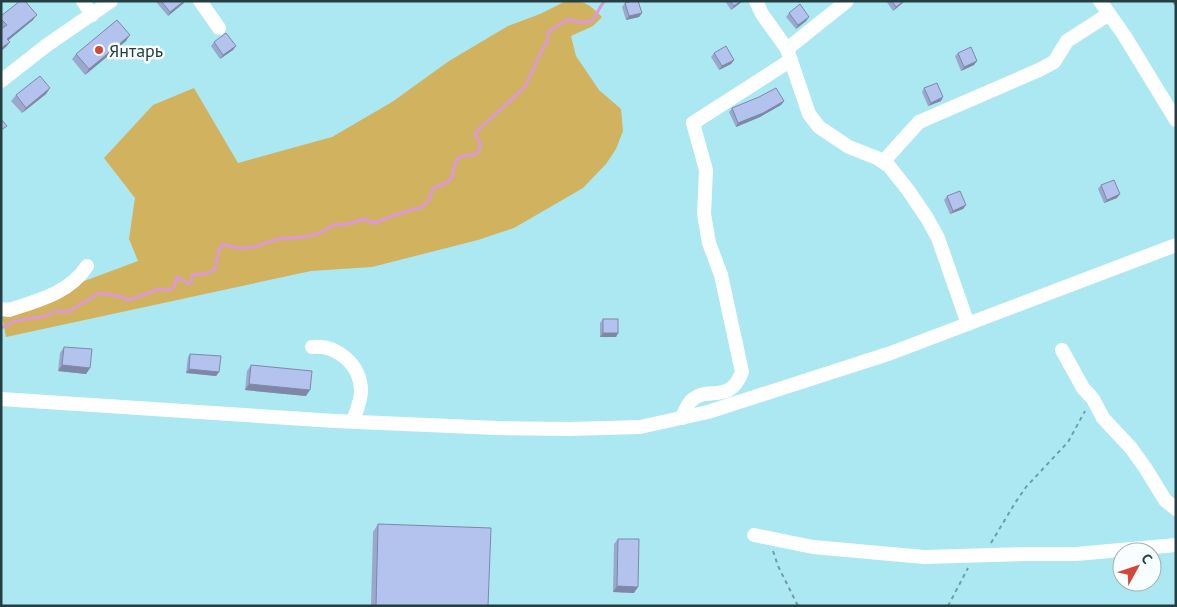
<svg xmlns="http://www.w3.org/2000/svg" width="1177" height="607" viewBox="0 0 1177 607" font-family="'PT Sans',sans-serif">
<style>
.green{fill:#d1b25e}
.lines{fill:none;stroke-linecap:round;stroke-linejoin:round}
.stream{stroke:#dd99d7;stroke-width:3}
.path{stroke:#709da4;stroke-width:2;stroke-dasharray:4 4;stroke-linecap:butt}
.minor{stroke:#fff;stroke-width:14}
.wall{fill:#9ba8cc}
.shaded-wall{fill:#7e88a6}
.building{fill:#b4c3ed;stroke:#7e88a6}
.poi-dot{fill:#d44738;stroke:#f8feff;stroke-width:2}
.labels{text-anchor:middle;dominant-baseline:central;stroke-width:5;stroke-linejoin:round;paint-order:stroke}
.poi-label{font-size:18px;fill:#253e42;stroke:#f8feff;text-anchor:start}
</style>
<rect width="100%" height="100%" fill="#ace8f2"/>
<path class="green" d="M566,1C586,1 589,4 602,17L593,26L571,36L576,56L599,90L621,109L623,131L616,149L606,164L583,188L514,228L478,240L372,267L311,271L6,337L2,316L44,302L79,283L138,261L129,239L135,198L104,158L153,105L194,88L238,163L332,137L392,102L449,61L508,26L540,14Z"/>
<g class="lines">
<path class="stream" d="M1,328L15,321L45,316L56,311L68,312L99,293L118,296L129,300L159,289L169,290L174,287L177,277L189,284L192,281V275L208,273L215,269L219,250L223,244L237,248L254,247L278,239L304,237L320,233L334,225L347,224L363,219L374,223L398,214L422,207L429,200L433,188C439,185 447,184 451,179C455,172 452,162 460,157C469,151 475,163 481,144L475,135L476,132L525,87L539,56L548,39V32L568,19L576,22H590C598,16 598,7 605,1"/>
<g class="path">
<path d="M1173,1L1176,7"/>
<path d="M991,543L1015,503L1026,487L1068,442L1085,411"/>
<path d="M773,551L778,566L798,606"/>
<path d="M948,606L968,568"/>
</g>
<g class="minor">
<path d="M83,1L92,15"/>
<path d="M200,1L219,28"/>
<path d="M756,1L762,14L787,49"/>
<path d="M847,1L787,49L809,114L819,127L849,147L877,158L889,166L908,190L927,218L938,238L968,324"/>
<path d="M1100,1L1124,35L1176,120"/>
<path d="M1,81L47,45L111,1"/>
<path d="M883,162L919,122L1039,70L1054,62L1067,41L1109,14"/>
<path d="M1,309L9,310C37,301 70,293 87,266"/>
<path d="M312,347C337,344 361,365 361,391C361,401 356,412 353,421"/>
<path d="M1062,350L1083,388L1093,399L1103,418L1131,448L1146,469L1165,500L1176,509"/>
<path d="M1,399L335,421L497,428L569,429L640,427L708,412L891,353L1176,245"/>
<path d="M682,418C684,413 687,404 692,400C709,385 729,405 742,372L721,275L709,243L704,214L706,170L693,123L791,60"/>
<path d="M754,535L813,547L924,557L1027,554H1076L1176,545"/>
</g>
</g>
<g class="wall">
<path d="M157,1H185L168,16L156,2Z"/>
<path d="M725,1H743L731,10Z"/>
<path d="M886,1H905L893,11Z"/>
<path d="M625,3L642,13L639,17L626,20L622,7Z"/>
<path d="M789,13L809,17L806,21L796,29L786,17Z"/>
<path d="M1,16L33,20L8,40L6,47L1,29Z"/>
<path d="M126,41L85,75L72,59L76,54Z"/>
<path d="M214,42L236,46L233,50L220,59L211,46Z"/>
<path d="M714,53L734,60L731,64L719,70L711,57Z"/>
<path d="M958,53L974,65L961,71L955,56Z"/>
<path d="M50,88L46,94L22,113L11,101L16,95Z"/>
<path d="M924,88L941,101L928,106L922,92Z"/>
<path d="M784,101L781,105L760,117L736,127L729,112L732,108Z"/>
<path d="M1101,185L1117,198L1104,203L1098,189Z"/>
<path d="M947,196L966,205L963,209L950,214L944,200Z"/>
<path d="M603,319L618,333L616,337H600V323Z"/>
<path d="M64,347L90,368L86,374L58,371L60,353Z"/>
<path d="M190,354L219,372L216,376L186,373L188,357Z"/>
<path d="M251,365L306,396L245,390L247,371Z"/>
<path d="M378,524L488,606H371L373,532Z"/>
<path d="M618,539L634,593L613,592L614,544Z"/>
</g>
<g class="shaded-wall">
<path d="M184,1H185L184,3L168,16L170,12Z"/>
<path d="M741,1H743L731,10L734,6Z"/>
<path d="M904,1H905L893,11L896,7Z"/>
<path d="M642,13L639,17L626,20L629,16Z"/>
<path d="M37,15L33,20L4,44L7,39Z"/>
<path d="M809,17L806,21L796,29L798,25Z"/>
<path d="M130,35L126,41L85,75L89,69Z"/>
<path d="M10,42L6,47L1,51V48Z"/>
<path d="M236,46L233,50L220,59L223,55Z"/>
<path d="M734,60L731,64L719,70L722,66Z"/>
<path d="M977,61L974,65L961,71L964,67Z"/>
<path d="M50,88L46,94L22,113L26,108Z"/>
<path d="M943,97L941,101L928,106L931,103Z"/>
<path d="M784,101L781,105L760,117L736,127L738,123Z"/>
<path d="M1120,194L1117,198L1104,203L1107,200Z"/>
<path d="M966,205L963,209L950,214L953,211Z"/>
<path d="M603,333H618L616,337H600Z"/>
<path d="M62,365L90,368L86,374L58,371Z"/>
<path d="M189,369L219,372L216,376L186,373Z"/>
<path d="M249,384L310,390L306,396L245,390Z"/>
<path d="M617,586L638,587L634,593L613,592Z"/>
</g>
<g class="building">
<path d="M20,1H25L37,15L7,39L10,42L1,48V29L7,25L1,19V16Z"/>
<path d="M161,1H184L170,12Z"/>
<path d="M632,1H638L642,13L629,16L625,3Z"/>
<path d="M730,1H741L734,6Z"/>
<path d="M892,1H904L896,7Z"/>
<path d="M800,4L809,17L798,25L789,13Z"/>
<path d="M117,20L130,35L89,69L76,54Z"/>
<path d="M226,33L236,46L223,55L214,42Z"/>
<path d="M726,46L734,60L722,66L714,53Z"/>
<path d="M971,47L977,61L964,67L958,53Z"/>
<path d="M40,76L50,88L26,108L16,95Z"/>
<path d="M937,83L943,97L931,103L924,88Z"/>
<path d="M776,88L784,101L763,113L738,123L732,108L759,97Z"/>
<path d="M1,119L7,126L1,130Z"/>
<path d="M1114,180L1120,194L1107,200L1101,185Z"/>
<path d="M960,191L966,205L953,211L947,196Z"/>
<rect x="603" y="319" width="15" height="14"/>
<path d="M64,347L92,349L90,368L62,365Z"/>
<path d="M190,354L221,356L219,372L189,369Z"/>
<path d="M251,365L312,371L310,390L249,384Z"/>
<path d="M378,524L491,528L488,606H376Z"/>
<path d="M618,539H639L638,587L617,586Z"/>
</g>
<circle class="poi-dot" cx="99" cy="50" r="5"/>
<g class="labels">
<g class="poi-label">
<text x="109" y="50">Янтарь</text>
</g>
</g>
<rect width="1177" height="607" fill="none" stroke="#253e42" stroke-width="5"/>
<g transform="translate(1137 567) rotate(50)"><circle r="24" fill="#f8feff" stroke="#a4b1b3"/>
<path d="M0-4L9 19L0 12L-9 19Z" fill="#d44738"/>
<text y="-8" font-size="14" font-weight="bold" text-anchor="middle" fill="#253e42">С</text>
</g>
</svg>
